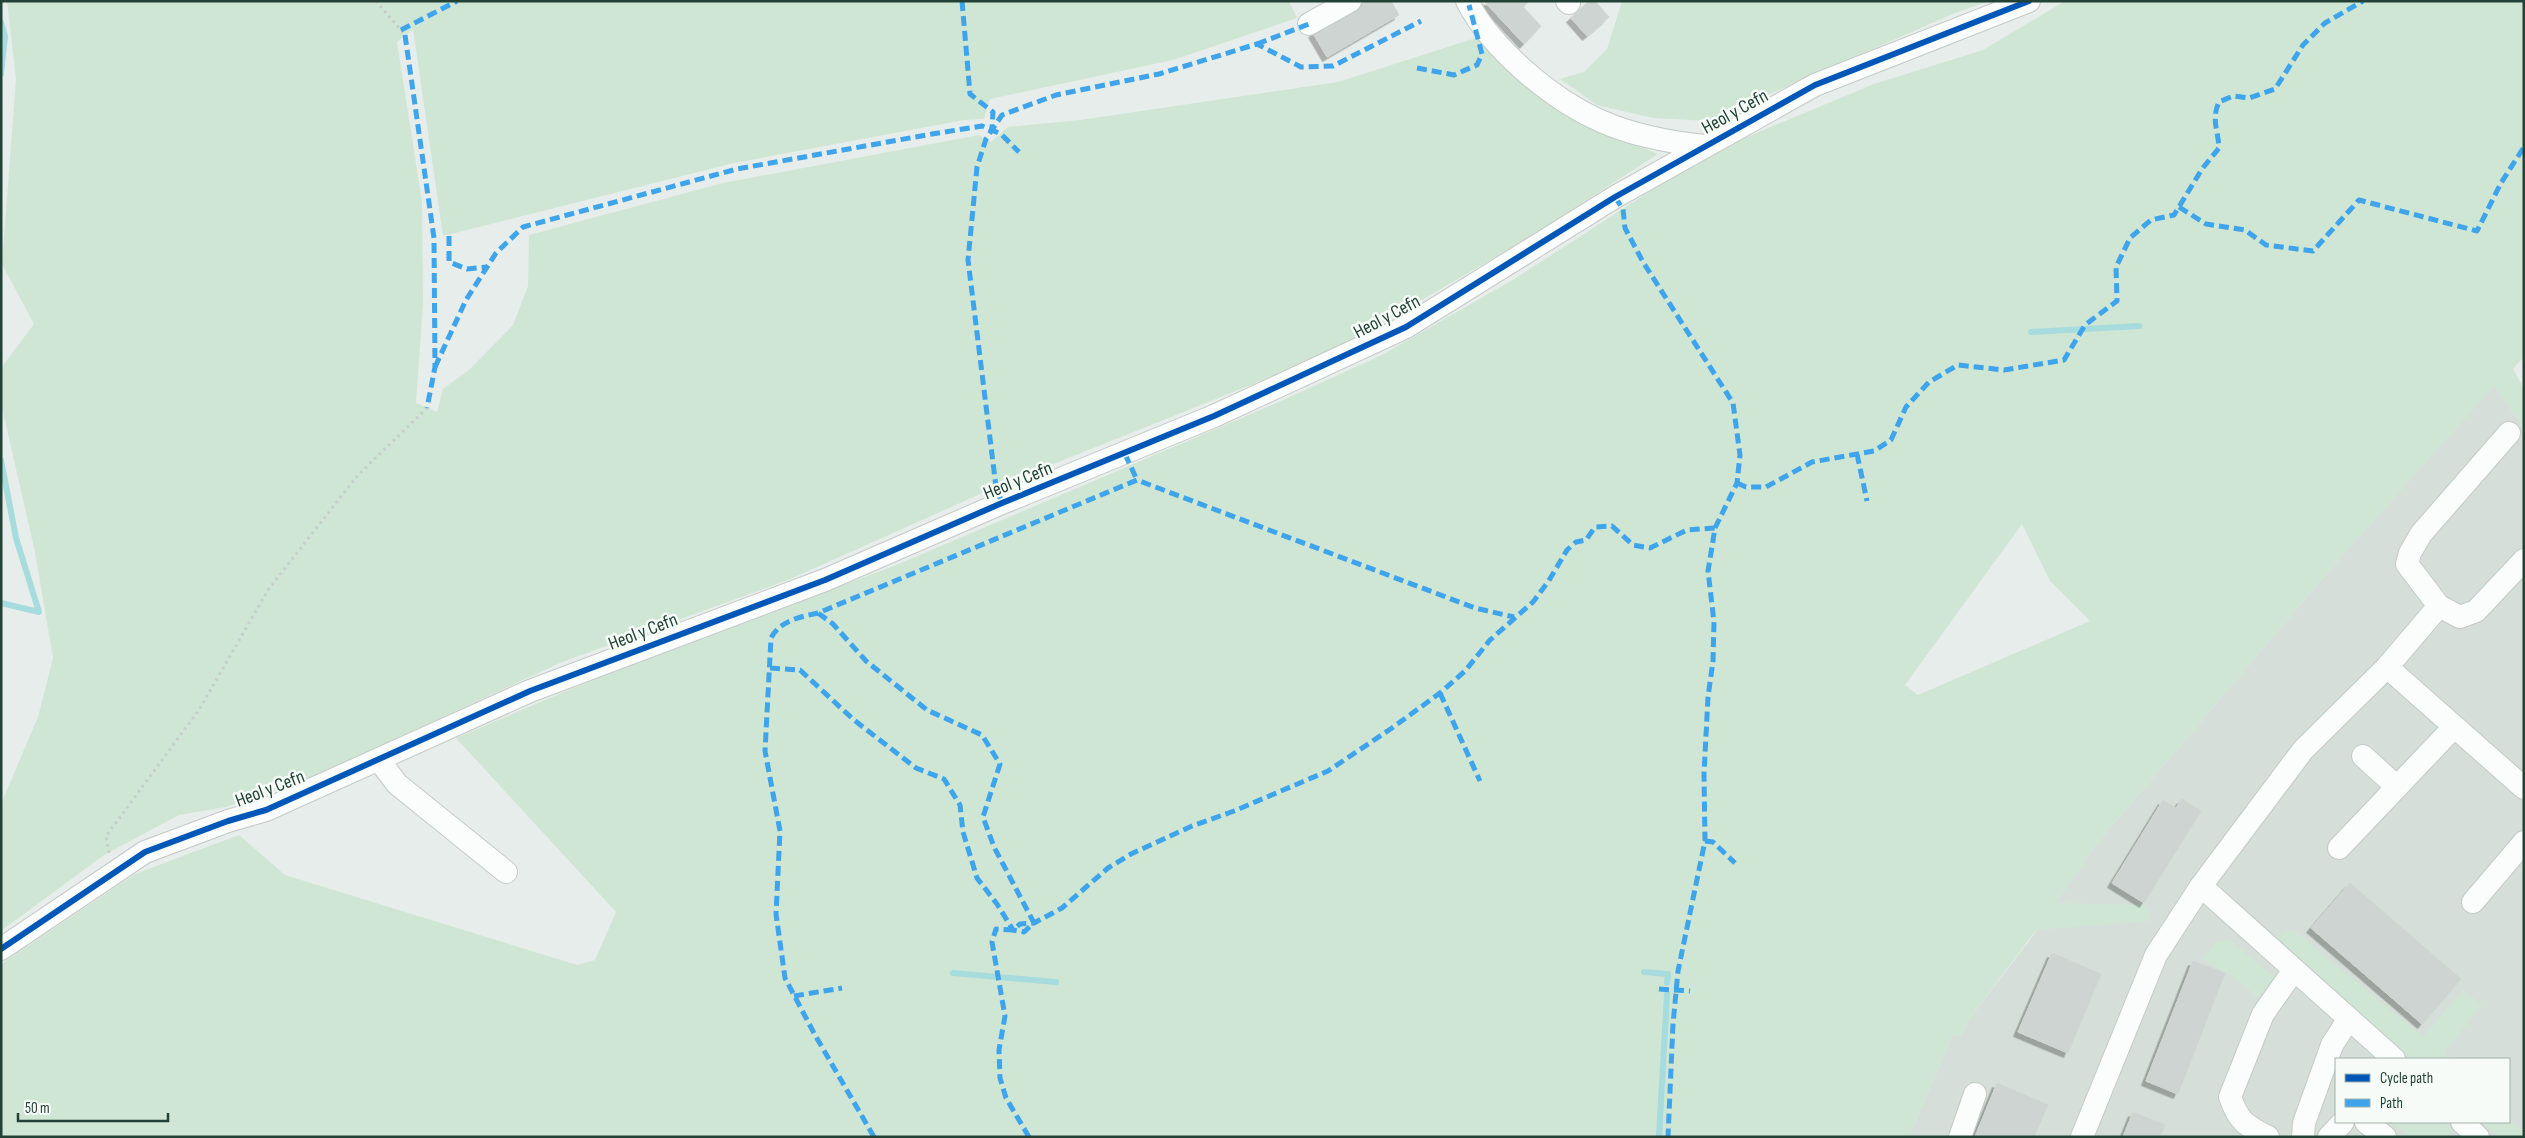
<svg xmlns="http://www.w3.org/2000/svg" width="2525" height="1138" viewBox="0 0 2525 1138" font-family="'Sofia Sans Condensed',sans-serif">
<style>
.built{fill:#d5ded9;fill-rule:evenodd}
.green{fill:#d0e6d4;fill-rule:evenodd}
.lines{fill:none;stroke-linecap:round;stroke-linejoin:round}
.stream{stroke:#a6dcdd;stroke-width:6}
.building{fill:#ced4d1;stroke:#d0d6d3;filter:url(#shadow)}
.minor-casing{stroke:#c4cac7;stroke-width:24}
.path{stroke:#c6cecb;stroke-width:3;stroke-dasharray:2.5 4;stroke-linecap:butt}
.minor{stroke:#fbfcfc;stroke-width:22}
.quiet{stroke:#3ea4eb;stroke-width:5;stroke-dasharray:10 5;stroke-linecap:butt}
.cycleway-casing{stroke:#f6fbf8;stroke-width:9}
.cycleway{stroke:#0057b8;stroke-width:6}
.labels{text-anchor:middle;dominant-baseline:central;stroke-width:5;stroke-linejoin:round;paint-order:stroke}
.street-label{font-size:19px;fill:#224236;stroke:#f6fbf8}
</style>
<defs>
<filter id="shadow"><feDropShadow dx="-4.5" dy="4.5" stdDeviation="0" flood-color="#0004"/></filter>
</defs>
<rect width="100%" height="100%" fill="#e7edea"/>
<path class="built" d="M2494,385L2524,429V1137H1909L1953,1034L1961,1037L1970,1018L2029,941L2098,842L2335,564ZM2336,1059H2509V1122H2336Z"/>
<g class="green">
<path d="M7,1H1289L1297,18L1173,60L990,99L984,119L964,120L734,163L443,236L413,29L397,42L422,202L423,304L416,403L437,412L443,389L470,369L513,325L528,286L529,235L723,183L979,135L991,142L1008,127L1080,120L1338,82L1485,35L1575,120L1658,154L1533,235L1350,342L1273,376L996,487L788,580L562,662L304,781L226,807L179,815L104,855L1,931V804L38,717L53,658L35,552L1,403V368L34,324L2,264L16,79Z"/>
<path d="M1622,1H1989L1955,13L1708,121L1653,118L1597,105L1560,79L1584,72L1607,49Z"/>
<path d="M2065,1H2524V357L2513,369L2524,389V429L2494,386L2335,564L2098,842L2056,903L2146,905L2151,921L2036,930L1970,1018L1961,1037L1953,1034L1909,1137H1V964L135,874L239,835L285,875L577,965L595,960L616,912L456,738L618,669L894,566L1272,405L1382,355L1516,278L1644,195L1730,144L1874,84L1983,50ZM2022,524L2050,581L2090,621L1918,695L1905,685Z"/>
<path d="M2292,929L2423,1037L2463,990L2482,1005L2444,1053L2450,1059H2410L2273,939Z"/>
<path d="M2230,940L2275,978L2258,998L2234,977L2202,959L2215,943Z"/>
<path d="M2509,1117L2524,1132V1137H2499L2481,1122H2509Z"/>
<path d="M2392,1122H2444L2452,1130L2447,1136L2410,1137Z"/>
</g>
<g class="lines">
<g class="stream">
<path d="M1,22L5,36L1,74"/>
<path d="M2031,332L2139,326"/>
<path d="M1,460L16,538L39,612L1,603"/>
<path d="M1644,972L1668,974L1667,983"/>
<path d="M953,973L1056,982"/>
<path d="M1659,1137L1667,994"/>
</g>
</g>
<g class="building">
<path d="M1366,1H1391L1399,15L1327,57L1313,33Z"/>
<path d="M1484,1H1529L1523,7L1541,26L1524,44Z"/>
<path d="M1589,1H1595L1609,17L1587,36L1571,18Z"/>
<path d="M2182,799L2201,811L2144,903L2112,883L2163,800L2176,808Z"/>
<path d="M2350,883L2461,979L2422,1024L2311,928Z"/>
<path d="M2052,953L2101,974L2068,1053L2018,1032Z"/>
<path d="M2193,961L2225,973L2178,1094L2146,1081Z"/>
<path d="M1997,1083L2048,1105L2034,1137H1975Z"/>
<path d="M2133,1112L2165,1125L2160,1137H2123Z"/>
</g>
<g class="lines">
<defs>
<g id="minor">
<path d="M1467,1C1492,50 1554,101 1603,122C1635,136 1669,142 1704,146"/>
<path d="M1567,1L1569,3"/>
<path d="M1309,24L1350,1"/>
<path d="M2439,606L2460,617L2476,611L2524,560"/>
<path d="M2387,667L2524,788"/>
<path d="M2363,756L2397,787"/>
<path d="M379,760L397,784L506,872"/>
<path d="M2339,848L2454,727"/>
<path d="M2201,886L2394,1059"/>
<path d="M2473,902L2524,842"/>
<path d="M1,949L145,852L228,821L266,810L530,691L825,580L1002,503L1214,416L1406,327L1615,197L1815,85L2029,1"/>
<path d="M2366,1122L2385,1137"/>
<path d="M2462,1122L2478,1137"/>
<path d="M1960,1137L1975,1094"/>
<path d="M2082,1137L2156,955L2201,886L2303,750L2387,667L2439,606L2407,564L2410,553L2421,534L2509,433"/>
<path d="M2268,1137C2245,1125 2239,1122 2230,1097L2263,1014L2294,970"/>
<path d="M2303,1137L2304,1123L2332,1045L2348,1020"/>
<path d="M2329,1137L2343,1122"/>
</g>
</defs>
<use href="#minor" class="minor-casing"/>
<g class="path">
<path d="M376,1L405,35"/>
<path d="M109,853L106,836L199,710L268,590L357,476L427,408"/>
</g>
<use href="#minor" class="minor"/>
<g class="quiet">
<path d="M962,1L970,94L993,112L992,129"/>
<path d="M401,30L457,1"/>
<path d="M405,35L434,238L435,367L427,408"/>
<path d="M1257,44L1309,24"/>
<path d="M1417,68L1454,75L1477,65L1482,54L1469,5"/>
<path d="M1615,197L1623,209L1625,228L1643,262L1733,403L1740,455L1737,483L1715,528L1708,571L1714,622L1713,661L1708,697L1704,774L1705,841L1678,971L1673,1024L1668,1137"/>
<path d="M2179,207L2206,224L2245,230L2266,245L2313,251L2359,200L2477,231L2501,183L2524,147"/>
<path d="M449,236V262L467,269L487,267"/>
<path d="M435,367L466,300L496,253L523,227L737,169L932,134L982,126L1001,134L1019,152"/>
<path d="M1125,454L1137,480"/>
<path d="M1857,454L1867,501"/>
<path d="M1737,483L1746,487H1766L1812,462L1874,451L1891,440L1906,407L1929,382L1958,365L2004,370L2064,360L2085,325L2117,301L2116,267L2130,238L2151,220L2174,215L2202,169L2219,148C2218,129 2211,120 2219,102L2233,96L2249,98L2275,89L2303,45L2325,23L2363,1"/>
<path d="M1002,503L996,487L968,260L977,167L986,139L1002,115L1056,95L1159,74L1257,44L1301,67L1333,66L1421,21"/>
<path d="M770,668L800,670L854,720L916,768L944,779L960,805L963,832L977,878L997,904L1013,930L1024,932L1034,923L994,847L983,817L1000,764L982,735L927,710L866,661L833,624L818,613"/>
<path d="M1440,693L1480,781"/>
<path d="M1705,841L1713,842L1735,863"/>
<path d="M1659,989L1690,991"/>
<path d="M794,996L842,988"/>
<path d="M874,1137L815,1035L785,978L776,914L780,831L765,751L771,638C780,621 799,617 818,613L1137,480L1475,608L1514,617"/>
<path d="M1029,1137L1006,1098L1000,1078L999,1050L1005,1016L992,942L996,929L1013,930L1020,924L1034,923L1062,908L1108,868L1131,854L1192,826L1234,811L1328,771L1392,728L1440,693L1465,671L1490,640L1533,602L1548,582L1567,550L1576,542L1586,540L1595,527L1612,526L1633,545L1650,548L1687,530L1715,528"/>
</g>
<defs>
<path id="cycleway" d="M1,949L145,852L228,821L266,810L530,691L825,580L1002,503L1214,416L1406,327L1615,197L1815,85L2029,1"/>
</defs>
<use href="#cycleway" class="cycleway-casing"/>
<use href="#cycleway" class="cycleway"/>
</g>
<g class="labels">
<g class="street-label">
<text transform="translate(1735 112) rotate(-29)">Heol y Cefn</text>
<text transform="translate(1387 317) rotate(-28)">Heol y Cefn</text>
<text transform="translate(1018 481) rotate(-22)">Heol y Cefn</text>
<text transform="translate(643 632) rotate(-21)">Heol y Cefn</text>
<text transform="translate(270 789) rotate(-21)">Heol y Cefn</text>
</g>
</g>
<rect width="2525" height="1138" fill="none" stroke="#224236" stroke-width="5"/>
<rect x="2335" y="1058" width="175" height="65" fill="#f6fbf8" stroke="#a1b1aa"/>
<rect x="2345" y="1074" width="25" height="8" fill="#0057b8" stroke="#a1b1aa"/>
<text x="2380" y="1083" font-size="15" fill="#224236">Cycle path</text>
<rect x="2345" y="1099" width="25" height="8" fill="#3ea4eb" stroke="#a1b1aa"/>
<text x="2380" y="1108" font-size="15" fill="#224236">Path</text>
<path d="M18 1113v8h150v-8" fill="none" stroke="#224236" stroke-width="2.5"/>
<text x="25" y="1113" font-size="15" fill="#224236" stroke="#f6fbf8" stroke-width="4" paint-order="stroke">50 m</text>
</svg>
